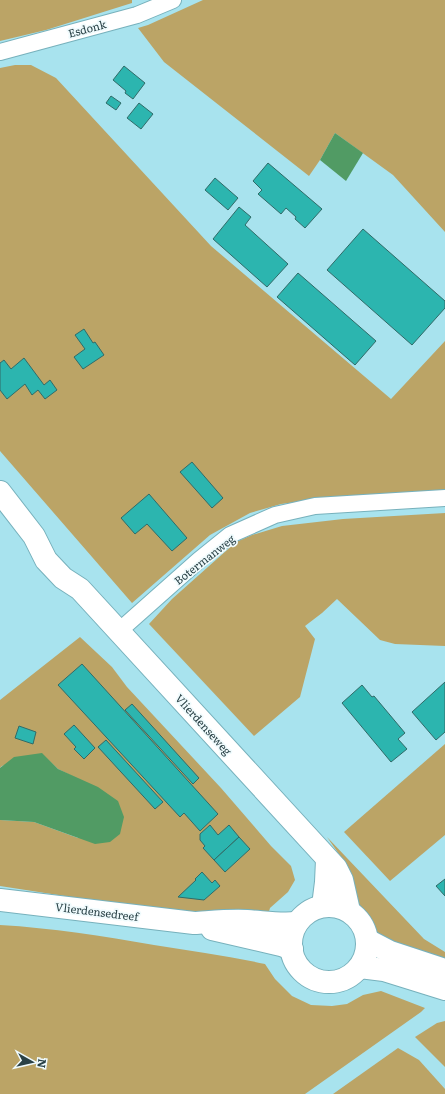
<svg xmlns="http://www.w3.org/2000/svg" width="445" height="1094" viewBox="0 0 445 1094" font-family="Literata,serif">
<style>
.green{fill:#bba466}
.water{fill:#519b64}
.building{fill:#2cb5af;stroke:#306b68}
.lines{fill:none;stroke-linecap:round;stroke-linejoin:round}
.street-casing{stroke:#77b1bc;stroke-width:18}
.secondary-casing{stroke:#77b1bc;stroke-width:24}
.street{stroke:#fff;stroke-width:16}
.secondary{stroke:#fff;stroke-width:22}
.labels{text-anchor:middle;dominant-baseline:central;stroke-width:3.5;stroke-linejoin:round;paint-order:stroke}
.street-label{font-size:11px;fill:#294146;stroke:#f0fbfd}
</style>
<rect width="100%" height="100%" fill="#a8e3ee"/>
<g class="green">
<path d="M0,0H132V3L46,30L0,41Z"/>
<path d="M203,0H445V232L393,175L335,133L320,160L309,176L164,62L138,28L148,25Z"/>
<path d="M15,65H31L56,78L211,246L391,399L445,341V491L327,498L281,504L250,513L210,535L132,603L0,451V68Z"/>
<path d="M445,513V646L395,644L380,640L337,599L322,613L305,626L315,639L300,697L254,736L149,624L172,599L236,542L252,535L282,526L343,519Z"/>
<path d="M80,637L112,667L127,687L221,788L271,846L291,866L295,880L288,892L270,908L267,918L200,917L0,886V820L34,822L78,838L74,777L58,769L42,754L2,766L0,768V700Z"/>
<path d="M445,744V835L390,881L344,832Z"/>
<path d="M327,837L424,939L445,952V958L412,952L390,945L373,930L368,917L355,904L350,880L341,857Z"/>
<path d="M0,925C52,928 103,936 154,945C191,951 228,956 265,964L275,979L292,996L311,1005L332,1006L347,1004L363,995L381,991L425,1008L421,1012L305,1094H0Z"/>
<path d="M445,1021V1067L415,1037L437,1023Z"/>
<path d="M398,1048L419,1060L445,1089V1094H333Z"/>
</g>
<g class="water">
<path d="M335,133L363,153L346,181L320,160Z"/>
<path d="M42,753L58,769L98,787L118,801L124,817L120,834L110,842L95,844L34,822L0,820V768L14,757Z"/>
</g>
<g class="building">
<path d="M124,66L145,83L133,99L125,93L126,91L113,80Z"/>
<path d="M111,96L121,103L116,110L106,103Z"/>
<path d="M139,103L153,114L141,129L127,118Z"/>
<path d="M268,163L322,209L305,228L295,219L296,217L286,208L281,214L258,194L262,190L253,181Z"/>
<path d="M215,178L238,198L228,210L205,190Z"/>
<path d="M239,207L251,217L245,225L288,264L267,287L213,239Z"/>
<path d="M363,229L445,301V308L412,345L327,270Z"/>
<path d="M298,273L376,341L355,365L277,297Z"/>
<path d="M84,329L93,343L95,342L104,355L83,369L74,357L85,349L75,335Z"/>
<path d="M24,358L44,385L50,380L57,390L45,399L38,390L32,395L25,384L7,399L0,390V363L4,360L11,369Z"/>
<path d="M192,462L223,498L212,508L180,472Z"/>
<path d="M149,494L187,538L172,551L147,524L135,534L121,518Z"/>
<path d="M82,664L218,814L200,831L184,813L180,817L58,685Z"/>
<path d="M445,682V732L436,740L412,712Z"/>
<path d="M362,685L372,697L374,696L405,733L398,739L407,749L391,762L342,703Z"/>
<path d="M132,704L199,778L193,784L125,710Z"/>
<path d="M74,725L95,748L84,759L74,749L76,747L64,734Z"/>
<path d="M19,726L36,732L33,744L15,738Z"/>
<path d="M106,740L163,802L155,809L98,747Z"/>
<path d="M210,825L218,835L229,825L239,837L214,860L203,848L205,846L200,840V834Z"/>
<path d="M239,837L250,849L225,872L214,860Z"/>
<path d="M202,872L212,883L215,880L220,886L204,900L178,897L196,880L195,879Z"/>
<path d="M445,879V896L436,886Z"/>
</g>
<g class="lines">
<defs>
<g id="street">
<path d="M0,52L137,15L173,0"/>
<path d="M119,631L199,560L230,535L275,515L315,506L445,498"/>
</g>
<g id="secondary">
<path d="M0,492L34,536L46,560L63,578L80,589L336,868L342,880L349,911"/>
<path d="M0,900L194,923C211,922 229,920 247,921C264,922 280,925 297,923"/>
<path d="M323,906L326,882L327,860"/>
<circle cx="329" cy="944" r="38"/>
<path d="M212,929L281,945L292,949"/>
<path d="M367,940L390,952L445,970"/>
<path d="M360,967L384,970L445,989"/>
</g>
</defs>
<use href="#street" class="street-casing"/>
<use href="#secondary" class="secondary-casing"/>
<use href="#street" class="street"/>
<use href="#secondary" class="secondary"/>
</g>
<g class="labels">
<g class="street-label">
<text transform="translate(87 28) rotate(-15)">Esdonk</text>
<text transform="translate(204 559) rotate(-38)">Botermanweg</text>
<text transform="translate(204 724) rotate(48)">Vlierdenseweg</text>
<text transform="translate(97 911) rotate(7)">Vlierdensedreef</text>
</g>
</g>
<g transform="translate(32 1062) rotate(98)" stroke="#f0fbfd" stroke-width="3" paint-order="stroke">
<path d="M0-3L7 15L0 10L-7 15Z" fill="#294146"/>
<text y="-6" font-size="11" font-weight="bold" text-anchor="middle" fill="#294146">N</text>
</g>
</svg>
